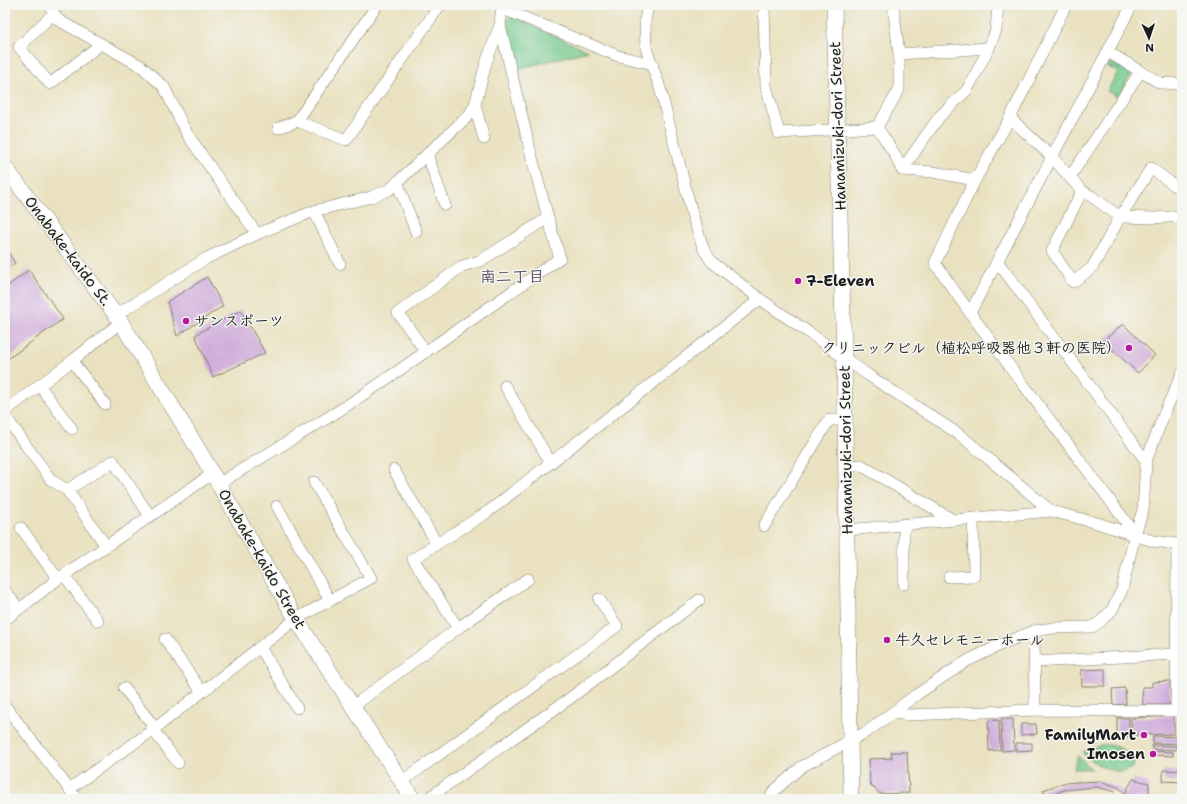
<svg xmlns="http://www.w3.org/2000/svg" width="1187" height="804" viewBox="0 0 1187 804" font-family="'Shantell Sans','Klee One',sans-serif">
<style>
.green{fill:#75c98d;stroke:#487254}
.building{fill:#cfacda}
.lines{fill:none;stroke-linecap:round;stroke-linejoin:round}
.street-casing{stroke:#827e6e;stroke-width:12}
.secondary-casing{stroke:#827e6e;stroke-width:16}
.street{stroke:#fff;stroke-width:11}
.secondary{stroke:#fff;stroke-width:15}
.poi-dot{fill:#b5179e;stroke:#f6f6f2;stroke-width:1.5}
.labels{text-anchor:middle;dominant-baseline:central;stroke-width:3;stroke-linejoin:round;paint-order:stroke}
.street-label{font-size:15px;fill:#1c1c1c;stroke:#f6f6f2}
.poi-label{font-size:15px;font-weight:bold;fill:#1c1c1c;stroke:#f6f6f2;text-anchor:start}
.neighbourhood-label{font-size:16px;font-weight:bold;fill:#5b4e5e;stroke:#f6f6f2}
</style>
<rect width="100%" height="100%" fill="#f6f6f2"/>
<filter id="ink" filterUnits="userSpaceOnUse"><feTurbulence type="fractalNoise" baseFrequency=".025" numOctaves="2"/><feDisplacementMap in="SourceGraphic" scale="8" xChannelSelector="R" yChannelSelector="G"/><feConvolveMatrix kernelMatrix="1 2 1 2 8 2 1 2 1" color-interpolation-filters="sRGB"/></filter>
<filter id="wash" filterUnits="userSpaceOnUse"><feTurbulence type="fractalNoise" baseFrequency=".012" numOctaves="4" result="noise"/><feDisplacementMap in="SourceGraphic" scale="16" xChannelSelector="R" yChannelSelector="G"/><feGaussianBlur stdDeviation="0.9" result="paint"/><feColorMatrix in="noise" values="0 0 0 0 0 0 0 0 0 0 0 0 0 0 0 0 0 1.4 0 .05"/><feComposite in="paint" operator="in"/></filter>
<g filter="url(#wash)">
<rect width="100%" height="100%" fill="#e9e1bf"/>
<g class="green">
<path d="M512,16L588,51L517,69L505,21Z"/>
<path d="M1109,62L1132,73L1124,86L1120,98L1107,91L1118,72L1105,65Z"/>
<path d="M1101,745C1115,743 1125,750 1135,759L1133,767C1116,778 1098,765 1084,755L1083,752L1088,749Z"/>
<path d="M1078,756L1092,769H1074L1076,759Z"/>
</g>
<g id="blocks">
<g class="building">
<path d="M5,247L15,263L5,270Z"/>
<path d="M29,270L63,319L5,361V288Z"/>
<path d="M207,277L223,306L177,336L167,302Z"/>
<path d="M241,310L265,353L213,377L195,335Z"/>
<path d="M1123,324L1155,355L1138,373L1103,341Z"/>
<path d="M1105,669V686H1082L1081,670Z"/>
<path d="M1170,681L1171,701L1168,705H1143L1142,687H1152V682Z"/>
<path d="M1125,688L1126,704L1113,705L1112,689Z"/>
<path d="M1174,716V734L1132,735L1131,718Z"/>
<rect x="1117" y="718" width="12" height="18"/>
<path d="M1001,719H1013L1014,750L1002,751Z"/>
<path d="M999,720L1000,750L989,751L988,721Z"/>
<path d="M1021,724H1036L1037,734L1021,735Z"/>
<path d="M1153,736L1181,737V744L1153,743Z"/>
<path d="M1016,743H1032V750L1016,751Z"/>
<path d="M1152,745L1176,746V750L1152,749Z"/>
<path d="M1151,751L1173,752V756L1151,755Z"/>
<path d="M891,752H907L909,793L880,794L870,784L869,759L892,758Z"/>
<path d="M1163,770L1182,771V782L1163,781Z"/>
<path d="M1133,779L1149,783V798L1123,799L1116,792L1096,787L1064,790L1046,797L1043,790L1063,783L1100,781L1118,787L1125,793Z"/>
</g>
</g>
</g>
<g filter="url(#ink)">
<use href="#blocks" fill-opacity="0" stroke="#827e6e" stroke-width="1"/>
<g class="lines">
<defs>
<g id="street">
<path d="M49,5L58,20L141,66L164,87L187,134L257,234"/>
<path d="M377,5L297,121L346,140L440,5"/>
<path d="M648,5L645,21L646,48L660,88L693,217L704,250L712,262L760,299L811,334L868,375L960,435L1051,511L1097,523L1153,541L1177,544L1176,711L1035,710L909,715L893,713"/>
<path d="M764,5L766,86L779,133L877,127"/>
<path d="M1066,5L1010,118L975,180L935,263L970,313L1135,534"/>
<path d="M501,8L618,56L653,64"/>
<path d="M54,13L19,47L50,84L101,44"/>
<path d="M1108,52L1160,83L1182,84"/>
<path d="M899,54L989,48"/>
<path d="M475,105L484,139"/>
<path d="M1010,118L1051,156L1082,191L1091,196L1120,217L1155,218L1182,216"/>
<path d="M877,127L899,90V54L893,5"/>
<path d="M877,127L894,153L902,170L933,172L975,180"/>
<path d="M278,128L297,121"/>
<path d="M427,154L445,205"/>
<path d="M902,170L939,117L967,90L989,48L996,30L998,5"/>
<path d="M1070,177L1140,72"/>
<path d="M397,182L416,232"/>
<path d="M1082,191L1052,251L1073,282L1092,268L1120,217L1151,168L1182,191"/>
<path d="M314,211L340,264"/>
<path d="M997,261L1146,461"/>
<path d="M970,313L1132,5"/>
<path d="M116,315L207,258L257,234L314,211L371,197L389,190L469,115L475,105L486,63L500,25L502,5"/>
<path d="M426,352L398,313L462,266L480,261L548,218"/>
<path d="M72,361L105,404"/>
<path d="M39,385L72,429"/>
<path d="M505,386L551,463"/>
<path d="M5,411L72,361L121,322"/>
<path d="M5,416L51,480L67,490"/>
<path d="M846,466L861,465L953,520"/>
<path d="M394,470L437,544"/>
<path d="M218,484L337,412L378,385L560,258C536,181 519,103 500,25"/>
<path d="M277,506L330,601"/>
<path d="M904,524V584"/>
<path d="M764,526L829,420H845"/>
<path d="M21,528L58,579"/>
<path d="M847,530L1051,511"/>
<path d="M106,546L67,490L113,461L150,516"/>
<path d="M64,575L98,621"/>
<path d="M949,577L974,576L973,518"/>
<path d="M5,591L19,609"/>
<path d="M5,620L58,579L212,474"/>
<path d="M458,628L413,559L489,511L760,299"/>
<path d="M1034,631L1035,710"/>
<path d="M165,639L202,692"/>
<path d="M260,647L297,708"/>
<path d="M1034,662L1176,654"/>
<path d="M124,688L155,728"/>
<path d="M5,706L77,799"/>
<path d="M352,707L458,628L528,579"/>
<path d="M153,730L178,763"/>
<path d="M401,782L617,626L599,599"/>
<path d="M69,789L153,730L296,619L371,578L314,482"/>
<path d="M427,799L573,696L699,600"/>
<path d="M769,799L774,791L801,767L868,731L916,695L967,661L1004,643L1034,631L1053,628L1092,627L1100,622L1112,610L1122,590L1135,534L1143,510L1146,461L1167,407L1182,374"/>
</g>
<g id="secondary">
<path d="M834,5L844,357L851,799"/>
<path d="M5,167L121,322L204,459L296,619L413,799"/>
</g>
</defs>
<use href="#street" class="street-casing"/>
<use href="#secondary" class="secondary-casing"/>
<use href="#street" class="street"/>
<use href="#secondary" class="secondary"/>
</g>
</g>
<g class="poi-dot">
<circle cx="798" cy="281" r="4"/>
<circle cx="186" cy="321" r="4"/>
<circle cx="1129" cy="348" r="4"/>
<circle cx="887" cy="640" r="4"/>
<circle cx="1144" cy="735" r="4"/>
<circle cx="1153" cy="754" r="4"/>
</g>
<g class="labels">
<g class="street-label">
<text transform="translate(838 126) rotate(-92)">Hanamizuki-dori Street</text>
<text transform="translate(68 251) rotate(53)">Onabake-kaido St.</text>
<text transform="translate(846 450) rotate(-91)">Hanamizuki-dori Street</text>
<text transform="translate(262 559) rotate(60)">Onabake-kaido Street</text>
</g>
<g class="poi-label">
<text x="806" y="281">7-Eleven</text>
<text x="194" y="321">サンスポーツ</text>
<text x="1121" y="348" text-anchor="end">クリニックビル（植松呼吸器他３軒の医院）</text>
<text x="895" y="640">牛久セレモニーホール</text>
<text x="1136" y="735" text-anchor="end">FamilyMart</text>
<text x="1145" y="754" text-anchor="end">Imosen</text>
</g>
<g class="neighbourhood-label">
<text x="512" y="276">南二丁目</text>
</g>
</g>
<rect width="1187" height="804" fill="none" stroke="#f6f6f2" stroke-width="20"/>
<g transform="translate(1149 38) rotate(177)" stroke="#f6f6f2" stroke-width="3" paint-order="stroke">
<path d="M0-3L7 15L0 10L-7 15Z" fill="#1c1c1c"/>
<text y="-6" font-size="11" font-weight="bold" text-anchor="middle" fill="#1c1c1c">N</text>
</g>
</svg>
